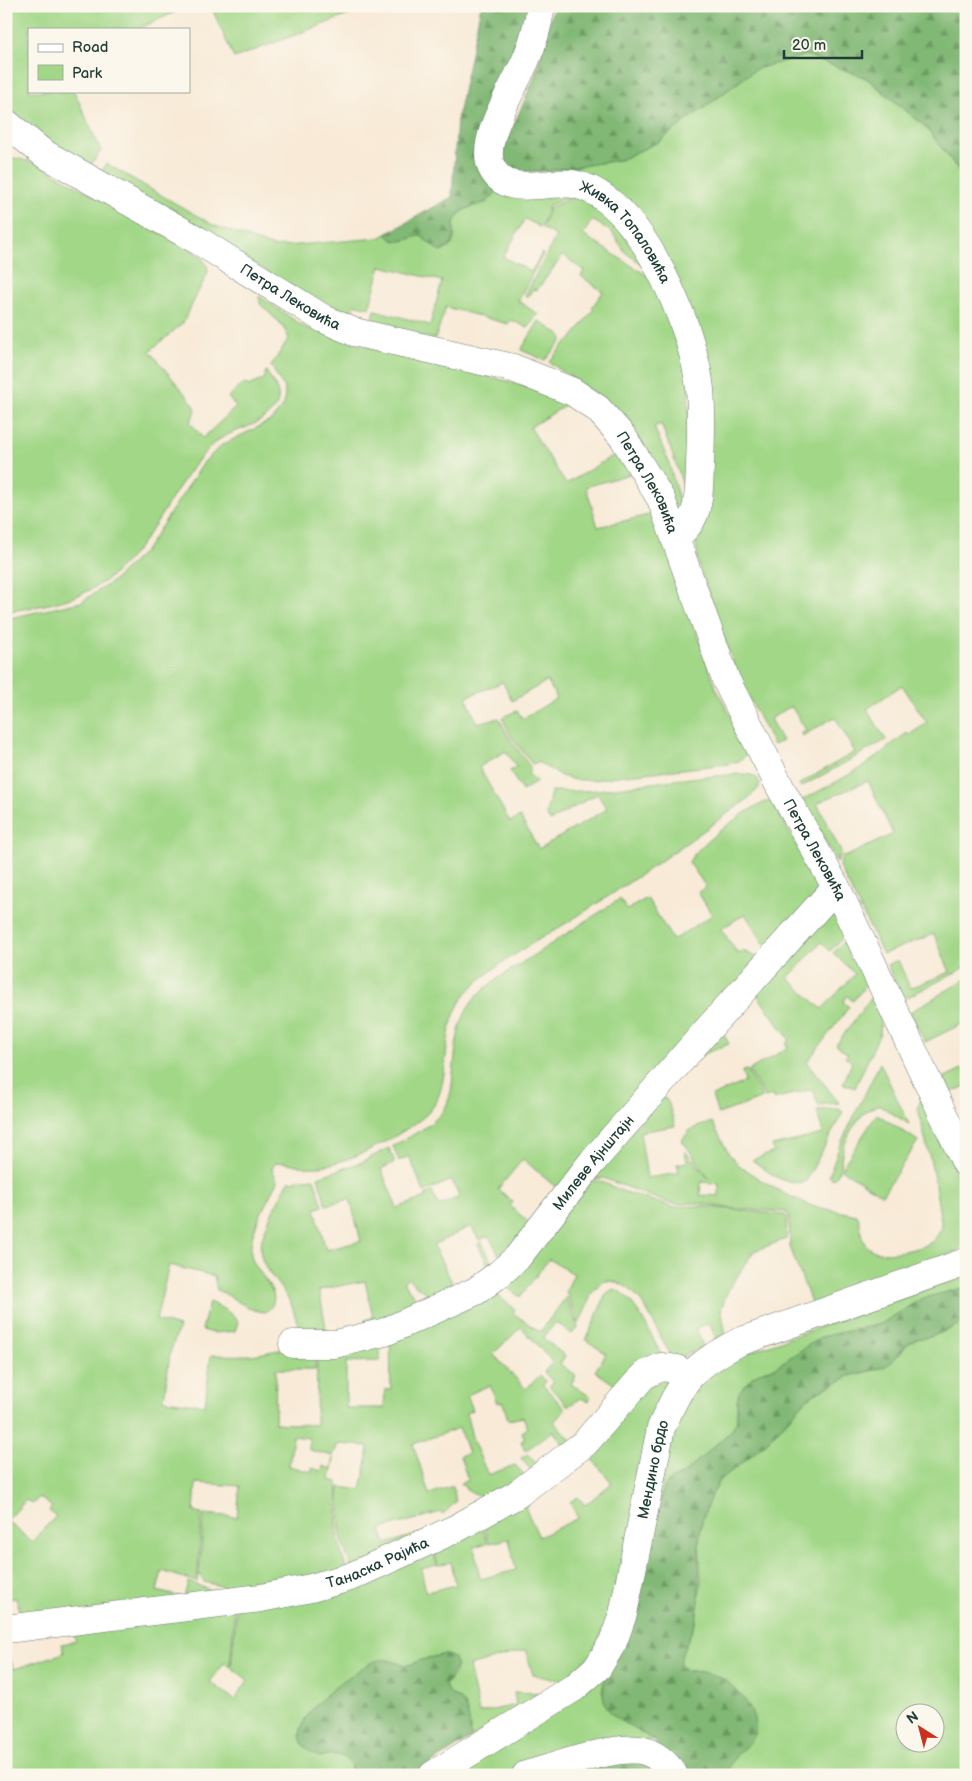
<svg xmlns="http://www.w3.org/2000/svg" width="972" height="1781" viewBox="0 0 972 1781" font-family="'Balsamiq Sans',sans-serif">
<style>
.green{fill:#a2d787;stroke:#608a5e;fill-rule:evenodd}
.forest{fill:url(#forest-firs);stroke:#507a54}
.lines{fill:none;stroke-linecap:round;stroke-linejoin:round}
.minor-casing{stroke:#6b7a6d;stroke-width:29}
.minor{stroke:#fff;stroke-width:28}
.labels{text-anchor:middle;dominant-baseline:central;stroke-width:4;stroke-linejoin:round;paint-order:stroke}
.street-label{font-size:15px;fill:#1f3d34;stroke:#fbf7ec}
</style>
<defs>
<pattern id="forest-firs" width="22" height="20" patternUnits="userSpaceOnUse" patternTransform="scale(1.25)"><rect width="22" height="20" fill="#81b874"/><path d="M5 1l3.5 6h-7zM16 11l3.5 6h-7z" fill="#699760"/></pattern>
</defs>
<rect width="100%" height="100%" fill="#fbf7ec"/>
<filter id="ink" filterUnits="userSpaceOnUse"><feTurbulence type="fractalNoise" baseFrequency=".02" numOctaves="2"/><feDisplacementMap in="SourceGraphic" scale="10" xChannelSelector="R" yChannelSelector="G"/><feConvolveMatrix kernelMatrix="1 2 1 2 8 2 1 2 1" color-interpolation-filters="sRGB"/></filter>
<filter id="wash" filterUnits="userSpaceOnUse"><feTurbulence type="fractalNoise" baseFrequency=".0096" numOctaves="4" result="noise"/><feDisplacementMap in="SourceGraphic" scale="20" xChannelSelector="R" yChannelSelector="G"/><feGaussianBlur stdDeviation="1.12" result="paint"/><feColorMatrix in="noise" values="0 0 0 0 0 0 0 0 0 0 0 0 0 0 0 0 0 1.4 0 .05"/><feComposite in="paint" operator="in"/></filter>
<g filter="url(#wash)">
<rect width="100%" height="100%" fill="#f8ead7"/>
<g class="green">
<path d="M6,6H188L138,29H29V91H74L101,151L90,166L44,137L6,108Z"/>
<path d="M211,6H372L234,58Z"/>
<path d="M806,55L866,78L926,127L966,180V967L904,999L887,965L898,960L910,988L950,972L934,934L883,954L839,866L843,855L845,857L893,834L868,781L817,803L841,852L837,862L802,800C823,789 844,778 864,766C879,756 892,743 907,733L909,735L927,723L902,685L867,709L886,740L801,787L799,784L855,752L835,717L802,736L801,733L806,730L791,706L770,719L782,741L773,745L736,671L698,563L696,540L706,447L647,238L546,171L620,160L658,142L756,69Z"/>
<path d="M6,156L36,163L199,255L207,265L208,272L183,323L150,351L194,405L196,410L190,422L203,438L236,407L228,397L244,383L249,386L264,379L266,371C272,381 283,394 276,406C263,428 230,428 212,445C172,485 154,542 110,577C78,602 44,605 6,612Z"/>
<path d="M107,164L213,225L274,247L379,238L386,234C398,248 407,237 421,236L440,252C457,246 452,241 453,227C455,210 473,204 487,203L495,187L579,192L548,206L547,214L540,227L525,219L503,257L531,272L542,253L543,254L518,301L538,314L528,328L511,320L508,324L446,307L435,339L371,325L375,310L430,325L442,281L381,266L369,308L354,304L352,314L369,318L367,323L336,312L100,173Z"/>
<path d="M582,193L605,207L645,267L625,252L612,232L592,220L583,235L659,283L688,350L690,508L676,464L661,424L654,427L668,460L682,511L680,514L603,399L549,362L567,341L569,342L594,309L592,307L603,292L581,276L584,271L563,255L537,290L533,289L527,298L525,296L556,236L542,228L549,208Z"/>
<path d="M259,296L306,328L375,349L524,385L568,404L530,427L566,484L619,452L633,473L586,487L598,527L653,514L666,544L716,688L746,745V755L739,761L728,764L618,776L595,780H575L561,776L538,762L532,764L511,737L502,717L517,711L523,719L557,698L547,681L512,701L503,682L466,697L477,723L499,718L509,738L531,768L528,773L537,782L522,791L510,771L516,767L506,751L479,767L510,822L520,817L539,849L607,809L597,794L550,821L546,814L551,791C607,794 663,778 719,776C730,775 744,772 754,776C758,778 759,781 760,785C755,797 728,812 717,821C670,855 622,888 573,919C542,938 499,961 473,986C430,1026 461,1091 421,1119C392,1140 352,1162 316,1167C302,1169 288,1160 275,1163L272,1169L277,1181C268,1202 248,1231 251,1255C254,1274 289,1294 266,1312C248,1312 233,1296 217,1290L214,1276L169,1265L156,1320L179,1327L170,1353L164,1400L205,1405L211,1355C224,1355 237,1356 250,1355C268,1354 299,1341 315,1354V1369H276L275,1423L316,1425L317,1352L380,1339V1361L346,1362V1408H384L385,1390L391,1389L390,1336L433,1319L493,1292L515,1309L513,1313L540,1332L566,1297L578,1327L572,1334L556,1322L543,1338L565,1356L560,1364L576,1376L571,1384L591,1397L589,1402L581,1398L568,1406L549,1386L553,1382L544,1372L553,1362L521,1327L493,1354L526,1389L540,1375L546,1381L543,1385L565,1409L554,1422L573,1442L587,1428C578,1449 552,1463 534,1474L521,1458L528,1454L541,1469L567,1449L553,1431L525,1451L521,1441L525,1439L522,1432L528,1428L523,1417L508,1420L503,1402L497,1403L490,1385L467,1395L473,1410L466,1413L473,1441L488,1475L515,1465L528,1478C507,1492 480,1509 461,1483L468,1480L460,1456L468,1453L459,1428L413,1444L429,1494L453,1486L456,1502L442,1515L441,1512L381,1529L386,1544L444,1526V1524L471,1506L476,1507L477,1511L415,1544L355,1569L352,1568C338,1538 338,1520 340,1487L361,1490L368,1455V1446L338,1444L333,1456L309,1450V1438L293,1436L289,1466L311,1472L312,1468L321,1471L323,1466L331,1469L334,1458L330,1480L338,1482C336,1512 335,1541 347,1569L341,1577L293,1588L248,1593L204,1582L199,1575L204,1514L237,1517L240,1486L196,1483L194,1512L202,1513L197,1582L162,1571L157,1591L184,1598L188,1582L228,1596L6,1624L22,1620L16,1598L6,1600V1527L10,1523L32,1542L56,1516L49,1511L52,1507L39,1497L33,1504L26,1500L6,1522V619L81,602L113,581L145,551L205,461L222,445L272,420L284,405L285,389L271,366L289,338L282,325L260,304Z"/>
<path d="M539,321L562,336V341L545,360L521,350Z"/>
<path d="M771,801L819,882L818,894L777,945L768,947L765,945L745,914L721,929L738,954L743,951L756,957V966L716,1007L650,1088L560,1191L523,1159L498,1189L513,1202L510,1206L534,1227L512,1255L503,1262L489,1236L479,1240L471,1226L433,1245L456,1290L491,1271L478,1244L482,1242L494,1267C492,1275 484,1279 477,1283C449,1304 433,1303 408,1278L403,1282L414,1296L428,1308L367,1330L365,1320L373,1317L365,1281L319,1290L328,1338C319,1336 309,1336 302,1330C295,1323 295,1311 290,1302C281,1284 257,1266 261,1245C263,1227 280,1197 289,1181L314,1178L323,1206L315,1209L326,1250L361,1241L350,1199L326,1205L318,1177L362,1162L389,1148L395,1162L381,1169L397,1208L426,1197V1194L432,1192L439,1206L459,1197L452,1180L424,1192L409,1156L399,1161L393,1146C410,1136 435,1125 445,1108C451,1097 452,1086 453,1074C458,1032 457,1009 494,981L620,899L627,910L647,898L673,940L712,915L698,892L706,887L689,862C696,846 754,802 771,801Z"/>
<path d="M831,907L845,935L830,951L821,942L788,978L822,1009L855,974L833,953L847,938L868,983L853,1001L847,996L843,1002L849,1007L807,1062L839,1103L818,1105L814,1092L809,1090L773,1099L772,1095L765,1097L749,1070L788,1048L786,1043L790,1040L752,988Z"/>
<path d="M966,979V1022L925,1042L910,1012Z"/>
<path d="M873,995L881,1014L880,1033L855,1088L843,1084L852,1062L845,1057L848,1054L836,1045Z"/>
<path d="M719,1024L729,1044L697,1057Z"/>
<path d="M880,1063L909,1124L879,1105C861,1109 848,1133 843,1150C840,1160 842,1173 833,1179L829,1176L840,1145Z"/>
<path d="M966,1067V1086L950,1093L943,1078Z"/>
<path d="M747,1070L763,1098L718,1114L712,1096L745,1082L742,1071Z"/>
<path d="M661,1098L666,1099L669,1104L675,1126L640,1132L647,1178L679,1173L677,1164L687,1162L685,1151L709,1179L682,1140L691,1129L712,1122L729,1154L739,1165L759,1179L783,1193L812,1206L857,1215C863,1225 858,1239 869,1248C880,1258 917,1250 930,1243C936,1239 939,1233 942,1227L932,1167L920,1117L918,1107L921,1099L944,1143L966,1197V1242L957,1251L812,1305L790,1247L789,1217L786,1212L727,1208L697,1203L679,1204L665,1202L603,1178L589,1179ZM701,1182L719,1184V1196L700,1195Z"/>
<path d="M839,1109L843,1112L806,1181C785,1188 768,1171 752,1160L774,1152L772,1146L823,1134L817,1110Z"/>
<path d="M877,1114L918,1141L882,1195L841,1169Z"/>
<path d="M592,1181H600L622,1191L672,1207L699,1206L785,1215L787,1218L786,1239L754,1251L728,1290L721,1309L726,1335L716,1341L710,1323L696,1328L703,1346L680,1358H673C654,1332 643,1278 603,1281L592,1293L579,1324L566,1291L574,1274L549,1259L520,1297L501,1283Z"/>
<path d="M966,1278V1287L921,1299L881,1324L821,1337L774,1368L762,1371L737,1400V1420L732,1430L682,1475C665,1479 662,1494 657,1508L672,1432L692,1389L720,1366L755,1350L934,1287Z"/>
<path d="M613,1289C634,1292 653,1341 663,1358L622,1390L595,1371L606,1354L586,1340L606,1294Z"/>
<path d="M209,1302C221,1307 231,1312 238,1322L235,1331L214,1333L202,1330Z"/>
<path d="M966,1321V1775H727C730,1758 739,1752 750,1740L697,1671H687L680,1664V1658L696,1621L701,1580L699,1540L702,1521L709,1500L720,1480L764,1445L807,1399L820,1391L849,1376L875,1370L900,1354L907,1344L914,1340L938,1334ZM904,1714H934V1744H904Z"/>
<path d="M667,1379L611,1610L593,1653L564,1681L533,1675L526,1650L469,1666L479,1713L516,1705L514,1692L543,1693L471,1738C470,1727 469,1712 462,1702C456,1695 448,1696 445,1685L456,1672L430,1657L407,1666C398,1661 379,1659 370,1664C350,1674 293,1715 301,1739C303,1748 313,1752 320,1757C333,1752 344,1754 352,1766L349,1775H6V1646L14,1669L64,1653L62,1644L76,1641L72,1628L235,1606L230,1666L224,1663L210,1682L235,1700L248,1680L231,1667L237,1606L432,1546L437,1565L421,1569L426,1592L456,1585L451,1562L438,1565L433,1545L481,1520L487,1543L474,1547L480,1579L516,1570L509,1539L489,1543L483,1519L524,1497L529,1505L525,1507L539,1537L578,1518L570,1502L578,1497L585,1505L612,1483L586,1451L637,1390Z"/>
<path d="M607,1674L602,1690L606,1706L652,1740L536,1765L503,1775H455Z"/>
</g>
<g class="forest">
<path d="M481,6H530L495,193C486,210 461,201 454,223C453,228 455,234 454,239L451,245L440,252L421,236C407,237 398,248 386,234L452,197L457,120Z"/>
<path d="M554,6H966V180L926,127L867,78L806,55L756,69L658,142L620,160L546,171L520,172L508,166L503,156L506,143L534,79Z"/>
<path d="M966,1287V1321L938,1334L914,1340L907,1344L892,1362L884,1367L849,1376L820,1391L807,1399L764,1445L720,1480L709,1500L702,1521L699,1540V1601L696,1621L682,1653L680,1664L687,1671C697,1671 707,1672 717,1676C734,1683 761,1713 754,1734C748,1751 731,1751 727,1775H684C673,1763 663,1751 652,1740C629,1720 597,1720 604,1682L665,1486L670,1480L682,1475L732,1430L737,1420V1400L739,1392L752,1377L762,1371L774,1368L821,1337L881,1324L921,1299Z"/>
<path d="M445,1654L454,1658L457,1667L445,1685C448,1696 456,1695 462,1702C469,1712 470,1727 471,1738L413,1775H349L351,1766C344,1754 333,1752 320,1757C263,1734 346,1676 371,1663C389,1654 397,1666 408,1665C411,1665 415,1662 419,1661C427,1658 436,1656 445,1654Z"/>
<path d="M633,1757L662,1775H550Z"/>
</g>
</g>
<g filter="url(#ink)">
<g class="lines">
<defs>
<g id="minor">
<path id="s1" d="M541,6C538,24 534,41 527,57C516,85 480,137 491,166C505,199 545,180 573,184C585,186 597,192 607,200C653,235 694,333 700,389C702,414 701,440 700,465C699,492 701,520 676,536"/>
<path id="s2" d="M6,123L43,153L199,241L324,319L354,332L513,368L573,392L598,409L623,437L661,499L726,680L780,787L836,887L966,1163"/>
<path id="s3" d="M293,1344H335L385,1332L476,1291L499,1274L517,1258L592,1162L708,1029L836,887"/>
<path id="s4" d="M6,1629L261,1598L311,1588L350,1577L457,1528L516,1495L585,1443L644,1375L661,1367L677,1369L688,1376"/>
<path id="s5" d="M433,1775L575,1687L598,1667L613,1642L623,1614L661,1428C682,1380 691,1367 739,1342L966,1262"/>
<path d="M526,1775C556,1767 611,1746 640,1750C654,1752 667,1764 674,1775"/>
</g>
</defs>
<use href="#minor" class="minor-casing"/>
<use href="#minor" class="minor"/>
</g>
</g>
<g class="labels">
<g class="street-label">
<text stroke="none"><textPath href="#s1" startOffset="334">Живка Топаловића</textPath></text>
<text stroke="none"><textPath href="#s2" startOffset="334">Петра Лековића</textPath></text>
<text stroke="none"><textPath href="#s2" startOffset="754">Петра Лековића</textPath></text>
<text stroke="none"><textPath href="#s2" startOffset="1159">Петра Лековића</textPath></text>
<text stroke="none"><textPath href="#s3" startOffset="368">Милеве Ајнштајн</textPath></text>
<text stroke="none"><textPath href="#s5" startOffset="404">Мендино брдо</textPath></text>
<text stroke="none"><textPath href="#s4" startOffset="379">Танаска Рајића</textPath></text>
</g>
</g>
<rect width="972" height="1781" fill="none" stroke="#fbf7ec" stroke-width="25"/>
<rect x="28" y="28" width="162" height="65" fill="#fbf7ec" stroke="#a3ada2"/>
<rect x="38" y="44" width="25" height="8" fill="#ffffff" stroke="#a3ada2"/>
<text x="72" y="52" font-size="15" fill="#1f3d34">Road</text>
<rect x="38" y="65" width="25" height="15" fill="#a2d787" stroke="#a3ada2"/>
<text x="72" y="78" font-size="15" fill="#1f3d34">Park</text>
<g transform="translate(920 1728) rotate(324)"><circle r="24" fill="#fbf7ec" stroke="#a3ada2"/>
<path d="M0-4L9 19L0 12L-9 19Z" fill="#c8321e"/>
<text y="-8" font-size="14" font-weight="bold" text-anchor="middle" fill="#1f3d34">N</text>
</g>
<path d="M784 50v8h78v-8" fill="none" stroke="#1f3d34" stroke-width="2.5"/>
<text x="792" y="50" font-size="15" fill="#1f3d34" stroke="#fbf7ec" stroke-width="4" paint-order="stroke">20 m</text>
</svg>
